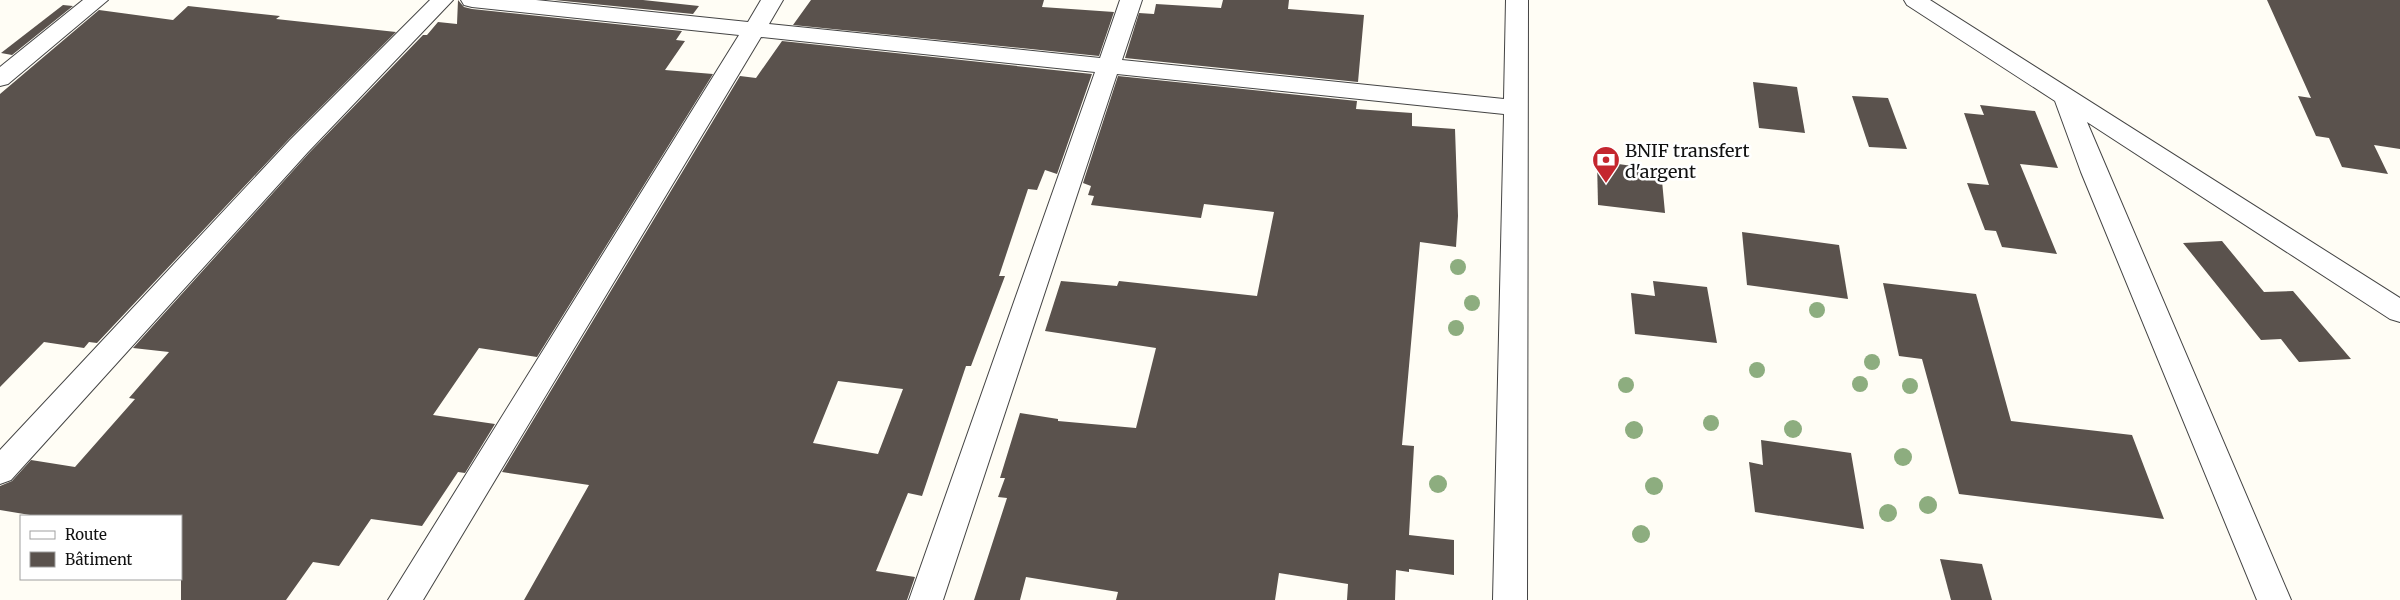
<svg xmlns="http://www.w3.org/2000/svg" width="2400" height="600" viewBox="0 0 2400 600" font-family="Merriweather,serif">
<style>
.building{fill:#5a524d;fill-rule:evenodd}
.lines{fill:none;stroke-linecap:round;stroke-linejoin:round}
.minor-casing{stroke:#444;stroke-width:2}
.minor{fill:#fff;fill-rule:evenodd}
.tree{fill:#8dad7f}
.labels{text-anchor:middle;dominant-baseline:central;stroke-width:5;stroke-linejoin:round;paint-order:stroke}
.poi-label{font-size:18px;fill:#111;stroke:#fff;text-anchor:start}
</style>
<rect width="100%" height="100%" fill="#fffdf5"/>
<g class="building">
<path d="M458,0L464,7L472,9L682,31L676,40L685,41L665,70L713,74L537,357L479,348L433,415L495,424L465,473L458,472L422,526L371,519L339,566L313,562L286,600H181V516H36L0,510V486L12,481L31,460L75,467L135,399L129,398L169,352L133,348L309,153L423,35H427L438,22L457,24Z"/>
<path d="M554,0H643L699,6L693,14Z"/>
<path d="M811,0H1044L1042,7L1114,12L1099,56L793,25Z"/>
<path d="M1223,0H1289L1288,9L1364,15L1358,82L1125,58L1139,13L1154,14L1156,4L1221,8Z"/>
<path d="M2267,0H2400V149L2374,145L2388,174L2342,167L2329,138L2316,136L2298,96L2311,98Z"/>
<path d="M63,5L73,6L12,55L1,53Z"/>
<path d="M188,6L280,16L276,19L396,32L289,139L97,343L89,342L84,348L44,342L0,387V94L99,10L173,20Z"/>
<path d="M782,41L1092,74L1057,174L1045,170L1037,190L1028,189L999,276H1005L971,366H966L922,496L908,493L876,571L915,577L907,600H524L589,485L502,472L740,76L756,78ZM838,381L903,389L878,454L813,443Z"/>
<path d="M1118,76L1357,101L1356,109L1412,113V126L1455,129L1458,216L1456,247L1420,242L1402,445L1414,446L1409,535L1454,540V575L1409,569V572L1396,570L1395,600H1347L1348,584L1279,573L1275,600H1116L1118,592L1026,577L1020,600H974L1007,498L998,497L1005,478H1000L1020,413L1058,419V421L1136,428L1156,348L1045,331L1061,281L1117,286L1119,281L1257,296L1274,212L1204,204L1201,218L1091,205L1094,196L1088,195L1091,186L1083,183Z"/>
<path d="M1753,82L1797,87L1805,133L1759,128Z"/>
<path d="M1852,96L1888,98L1907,149L1869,147Z"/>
<path d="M1980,105L2035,111L2058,168L2020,164L2057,254L2002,247L1996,231L1985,230L1967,183L1989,185L1964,113L1984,115Z"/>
<path d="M1597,161L1661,170L1665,213L1598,205Z"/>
<path d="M1742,232L1839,245L1848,299L1747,285Z"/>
<path d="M2222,241L2264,292L2293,291L2351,359L2299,362L2281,339L2261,340L2183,243Z"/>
<path d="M1653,281L1707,287L1717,343L1635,334L1631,293L1655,296Z"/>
<path d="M1883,283L1976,294L2011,421L2132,435L2164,519L1959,494L1922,359L1899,356Z"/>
<path d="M1761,440L1851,453L1864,529L1755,512L1749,462L1763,465Z"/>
<path d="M1940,559L1982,564L1992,600H1951Z"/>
</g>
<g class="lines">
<defs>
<g id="minor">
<path d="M83,0H108L8,84L0,86V67Z"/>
<path d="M430,0H453L308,152L11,480L0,484V450L290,140Z"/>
<path d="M461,0H536L748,22L761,0H783L769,24L1100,58L1120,0H1142L1122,60L1504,99L1506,0H1528L1527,600H1493L1504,114L1117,74L943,600H909L1095,72L761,37L423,600H388L739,35L472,7L464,5Z"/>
<path d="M1904,0H1930L2400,298V322L2390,319L2087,122L2291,600H2257L2081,172L2055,101L1907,5Z"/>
</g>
</defs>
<use href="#minor" class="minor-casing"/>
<use href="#minor" class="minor"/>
</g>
<g class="tree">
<circle cx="1458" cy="267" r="8"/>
<circle cx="1472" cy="303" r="8"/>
<circle cx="1817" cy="310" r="8"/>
<circle cx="1456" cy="328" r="8"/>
<circle cx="1872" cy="362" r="8"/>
<circle cx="1757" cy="370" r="8"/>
<circle cx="1860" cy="384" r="8"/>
<circle cx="1626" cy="385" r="8"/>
<circle cx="1910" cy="386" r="8"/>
<circle cx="1711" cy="423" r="8"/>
<circle cx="1793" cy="429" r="9"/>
<circle cx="1634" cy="430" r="9"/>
<circle cx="1903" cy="457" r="9"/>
<circle cx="1438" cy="484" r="9"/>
<circle cx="1654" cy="486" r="9"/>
<circle cx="1928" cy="505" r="9"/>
<circle cx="1888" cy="513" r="9"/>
<circle cx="1641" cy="534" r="9"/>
</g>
<defs>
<symbol id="bank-pin" viewBox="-11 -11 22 30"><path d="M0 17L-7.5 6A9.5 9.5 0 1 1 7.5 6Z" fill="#c4262e" stroke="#fff"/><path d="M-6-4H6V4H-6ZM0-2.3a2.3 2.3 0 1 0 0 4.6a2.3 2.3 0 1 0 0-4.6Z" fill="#fff"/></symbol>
</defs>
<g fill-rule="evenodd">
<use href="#bank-pin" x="1590" y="144" width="32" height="43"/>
</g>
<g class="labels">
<g class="poi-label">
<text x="1625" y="150">BNIF transfert<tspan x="1625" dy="21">d'argent</tspan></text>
</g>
</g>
<rect x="20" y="515" width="162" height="65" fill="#ffffff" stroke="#a0a0a0"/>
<rect x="30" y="531" width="25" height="8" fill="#ffffff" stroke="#a0a0a0"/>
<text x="65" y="540" font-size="15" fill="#111111">Route</text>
<rect x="30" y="552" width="25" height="15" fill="#5a524d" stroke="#a0a0a0"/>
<text x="65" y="565" font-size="15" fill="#111111">Bâtiment</text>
</svg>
